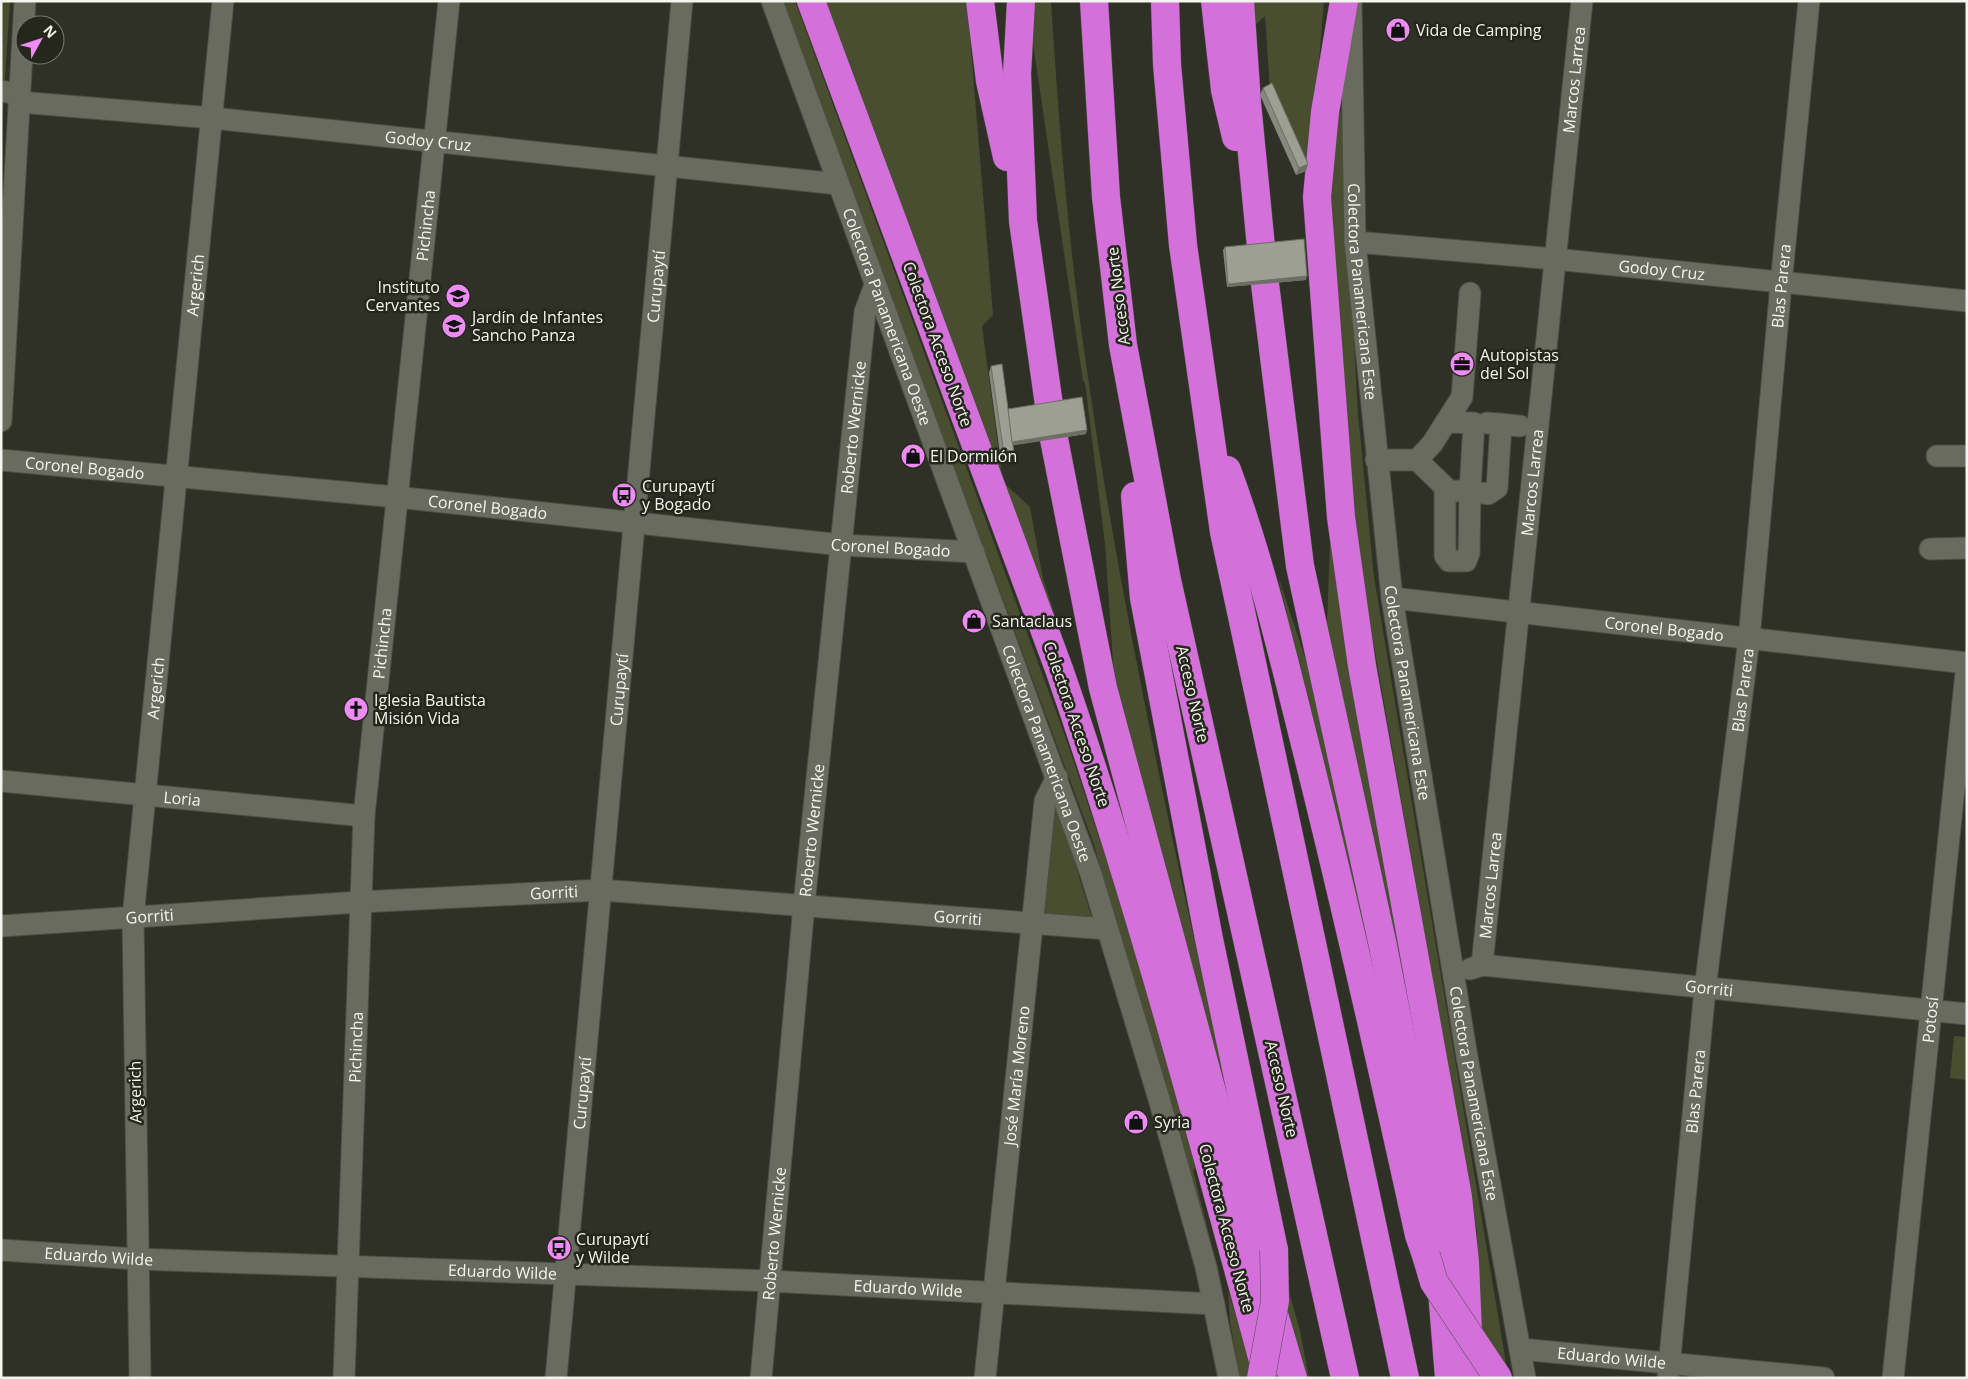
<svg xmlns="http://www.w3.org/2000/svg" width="1968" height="1379" viewBox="0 0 1968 1379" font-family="'Open Sans',sans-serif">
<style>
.green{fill:#484e2f}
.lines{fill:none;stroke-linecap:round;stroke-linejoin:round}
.minor-casing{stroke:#4c4e45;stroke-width:23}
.highway-casing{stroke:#4c4e45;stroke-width:29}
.minor{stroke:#696b5f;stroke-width:21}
.highway{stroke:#d370d9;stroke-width:28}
.highway-bridge-casing{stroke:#4c4e45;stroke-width:29;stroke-linecap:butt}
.highway-bridge{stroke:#d370d9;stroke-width:28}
.wall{fill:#86897e}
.shaded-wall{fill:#6d6f66}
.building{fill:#9c9f92;stroke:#6d6f66}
.labels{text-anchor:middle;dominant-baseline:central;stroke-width:5;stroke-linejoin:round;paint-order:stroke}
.poi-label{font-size:16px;fill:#f3f5ee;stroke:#25271d;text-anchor:start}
.street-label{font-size:16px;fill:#f3f5ee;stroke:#25271d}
</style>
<rect width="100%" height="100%" fill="#2f3126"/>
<g class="green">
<path d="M1,1H10L1,140Z"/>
<path d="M781,1H795L1065,736C1114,878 1159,1022 1197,1167L1193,1170L1214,1255L1094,845Z"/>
<path d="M822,1H967L993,315L982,326L1003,482L1030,507L1043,579L1056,618L1027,551Z"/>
<path d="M1029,1H1051C1059,127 1069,252 1088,377C1123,623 1178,865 1231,1108H1225L1115,691L1105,544L1085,383L1083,381L1028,10Z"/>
<path d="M1247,1H1324L1317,85L1306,171L1270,90L1265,16L1254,26Z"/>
<path d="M1333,112H1341L1358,414L1374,577L1507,1369L1478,1378L1477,1231L1357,549L1326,222Z"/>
<path d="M1330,541L1360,721L1447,1205L1327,625Z"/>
<path d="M1278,576L1314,685L1428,1226Z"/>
<path d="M1054,808L1059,811L1092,919L1040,913Z"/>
<path d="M1954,1036L1967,1037V1080L1950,1078Z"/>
<path d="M1284,1274L1300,1331L1309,1378H1301L1281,1318Z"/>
<path d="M1228,1290L1253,1372L1252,1378H1240L1230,1322Z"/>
</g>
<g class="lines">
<defs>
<g id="minor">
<path id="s1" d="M772,1L1091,874L1159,1099L1206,1267L1229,1378"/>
<path id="s2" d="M1351,4L1355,242L1392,598L1466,1051L1525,1378"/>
<path d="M1,91L19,94"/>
<path id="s3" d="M19,102L212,118L838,184"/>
<path id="s4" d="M1355,242L1555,259L1967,301"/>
<path d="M1,421L25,1"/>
<path d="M1447,422L1474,423L1470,491H1456"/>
<path d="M1487,423L1520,426"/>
<path d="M1937,456H1967"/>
<path id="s5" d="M1,460L396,497L842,545L974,552"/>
<path d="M1376,460H1417L1445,487V556L1449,561H1466L1469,553L1470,491L1488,494L1497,488L1501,424"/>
<path d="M1417,460L1432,444L1462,397L1470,293"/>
<path d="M1930,549L1967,548"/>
<path id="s6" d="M1392,598L1967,663"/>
<path id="s7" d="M1,781L364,816"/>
<path id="s8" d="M1,926L360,902L601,890L1107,929"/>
<path id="s9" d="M1482,965L1582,1"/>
<path id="s10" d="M1470,969L1482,965L1967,1014"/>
<path id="s11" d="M1,1250L137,1259L769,1281L1214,1304"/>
<path id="s12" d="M1520,1349L1824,1378"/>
<path id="s13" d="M140,1378L133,918L223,1"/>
<path id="s14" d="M344,1378L364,816L449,1"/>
<path id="s15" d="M556,1378L682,1"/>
<path id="s16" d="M761,1378L804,905L865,312L875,285"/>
<path id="s17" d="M985,1378L1045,801L1057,777"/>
<path id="s18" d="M1668,1378L1705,989L1749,639L1781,284L1809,1"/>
<path id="s19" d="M1893,1378L1967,663"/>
</g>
<g id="highway">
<path d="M811,1L1059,669C1139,899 1201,1133 1265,1368"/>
<path d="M980,1L990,81L1007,157"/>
<path d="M1021,1L1017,74L1023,221L1049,405"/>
<path d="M1094,1L1106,197L1123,345L1167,580L1345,1378"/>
<path d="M1165,1L1167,64L1183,245L1224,532L1405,1378"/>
<path d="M1215,1L1225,90L1236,137"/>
<path d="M1240,1L1247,103L1261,247"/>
<path d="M1344,1L1325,112L1317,197L1341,517L1362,666L1458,1197L1465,1262L1470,1378"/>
<path d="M1265,284L1300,566L1383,946L1436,1216L1449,1378"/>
<path d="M1054,439L1103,688L1252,1240L1293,1378"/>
<path d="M1227,470C1260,559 1282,652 1305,744C1346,907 1383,1071 1419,1235L1426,1255"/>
<path d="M1135,496L1144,598L1209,939L1274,1250"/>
</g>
</defs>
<use href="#minor" class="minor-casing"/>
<use href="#highway" class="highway-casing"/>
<use href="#minor" class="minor"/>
<use href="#highway" class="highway"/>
<defs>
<g id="highway-bridge">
<path d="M1426,1255L1434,1282L1498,1378"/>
<path d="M1261,1378L1275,1301L1274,1250"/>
</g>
</defs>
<use href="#highway-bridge" class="highway-bridge-casing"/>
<use href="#highway-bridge" class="highway-bridge"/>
</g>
<g class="wall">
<path d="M1263,88L1306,171L1296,175L1260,95Z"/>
<path d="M1225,247L1306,280L1227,287L1223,250Z"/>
<path d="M991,366L1008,409L1086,434L1013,445L1014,453L1011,460L1001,461L989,373Z"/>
</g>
<g class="shaded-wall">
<path d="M1308,164L1306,171L1296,175L1299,168Z"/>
<path d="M1307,276L1306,280L1227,287L1228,284Z"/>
<path d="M1087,430L1086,434L1010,446L1011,442Z"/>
<path d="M1014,453L1011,460L1001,461L1004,454Z"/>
</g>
<g class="building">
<path d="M1272,83L1308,164L1299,168L1263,88Z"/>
<path d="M1304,239L1307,276L1228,284L1225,247Z"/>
<path d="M1002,364L1014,453L1004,454L991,366Z"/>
<path d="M1082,397L1087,430L1012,442L1008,409Z"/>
</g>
<defs>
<symbol id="shop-disc" viewBox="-11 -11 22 22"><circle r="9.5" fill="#ef8bf6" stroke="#25271d"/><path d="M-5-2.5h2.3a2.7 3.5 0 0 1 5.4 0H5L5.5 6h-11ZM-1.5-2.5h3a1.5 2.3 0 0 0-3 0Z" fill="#111"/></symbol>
<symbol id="school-disc" viewBox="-11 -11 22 22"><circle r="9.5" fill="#ef8bf6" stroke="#25271d"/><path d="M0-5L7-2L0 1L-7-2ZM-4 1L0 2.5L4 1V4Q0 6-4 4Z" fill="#111"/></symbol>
<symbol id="office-disc" viewBox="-11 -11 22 22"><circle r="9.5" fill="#ef8bf6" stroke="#25271d"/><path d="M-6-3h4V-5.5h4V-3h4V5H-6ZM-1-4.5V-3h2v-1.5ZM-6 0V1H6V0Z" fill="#111"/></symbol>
<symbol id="bus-disc" viewBox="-11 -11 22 22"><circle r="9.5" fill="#ef8bf6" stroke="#25271d"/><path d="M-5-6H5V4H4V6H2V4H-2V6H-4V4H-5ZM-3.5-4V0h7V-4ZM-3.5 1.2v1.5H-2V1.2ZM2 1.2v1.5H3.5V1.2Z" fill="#111"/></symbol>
<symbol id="church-disc" viewBox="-11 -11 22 22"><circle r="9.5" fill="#ef8bf6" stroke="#25271d"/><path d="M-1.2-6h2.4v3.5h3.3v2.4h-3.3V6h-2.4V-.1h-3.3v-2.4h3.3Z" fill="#111"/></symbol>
</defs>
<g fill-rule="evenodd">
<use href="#shop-disc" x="1384" y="16" width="28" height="28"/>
<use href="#school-disc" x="444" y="282" width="28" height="28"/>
<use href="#school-disc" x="440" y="312" width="28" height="28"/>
<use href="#office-disc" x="1448" y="350" width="28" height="28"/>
<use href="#shop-disc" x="899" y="442" width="28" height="28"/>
<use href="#bus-disc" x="610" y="481" width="28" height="28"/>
<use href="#shop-disc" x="960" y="607" width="28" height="28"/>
<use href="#church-disc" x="342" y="695" width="28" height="28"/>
<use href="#shop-disc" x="1122" y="1108" width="28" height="28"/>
<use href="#bus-disc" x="545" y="1234" width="28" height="28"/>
</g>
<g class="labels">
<g class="poi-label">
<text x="1416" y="30">Vida de Camping</text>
<text x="440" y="287" text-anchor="end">Instituto<tspan x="440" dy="18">Cervantes</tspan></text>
<text x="472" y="317">Jardín de Infantes<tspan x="472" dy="18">Sancho Panza</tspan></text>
<text x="1480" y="355">Autopistas<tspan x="1480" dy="18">del Sol</tspan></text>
<text x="930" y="456">El Dormilón</text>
<text x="642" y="486">Curupaytí<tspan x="642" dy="18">y Bogado</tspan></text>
<text x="992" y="621">Santaclaus</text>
<text x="374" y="700">Iglesia Bautista<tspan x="374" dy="18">Misión Vida</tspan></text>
<text x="1154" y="1122">Syria</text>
<text x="576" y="1239">Curupaytí<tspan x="576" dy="18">y Wilde</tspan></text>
</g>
<g class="street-label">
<text stroke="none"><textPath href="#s9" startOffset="890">Marcos Larrea</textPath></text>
<text stroke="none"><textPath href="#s3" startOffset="411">Godoy Cruz</textPath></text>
<text stroke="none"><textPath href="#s14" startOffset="1156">Pichincha</textPath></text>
<text stroke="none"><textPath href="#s4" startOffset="308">Godoy Cruz</textPath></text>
<text stroke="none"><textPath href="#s13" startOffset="1096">Argerich</textPath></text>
<text stroke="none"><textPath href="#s15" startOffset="1096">Curupaytí</textPath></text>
<text stroke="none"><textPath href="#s18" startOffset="1098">Blas Parera</textPath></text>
<text stroke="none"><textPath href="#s2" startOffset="288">Colectora Panamericana Este</textPath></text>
<text transform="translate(1118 296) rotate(-97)">Acceso Norte</text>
<text stroke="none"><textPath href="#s1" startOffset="336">Colectora Panamericana Oeste</textPath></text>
<text transform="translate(938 344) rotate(70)">Colectora Acceso Norte</text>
<text stroke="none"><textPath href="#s16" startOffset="955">Roberto Wernicke</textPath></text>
<text stroke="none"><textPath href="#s5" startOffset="84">Coronel Bogado</textPath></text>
<text stroke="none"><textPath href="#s9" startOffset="485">Marcos Larrea</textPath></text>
<text stroke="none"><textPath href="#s5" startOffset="489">Coronel Bogado</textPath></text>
<text stroke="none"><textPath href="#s5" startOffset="894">Coronel Bogado</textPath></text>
<text stroke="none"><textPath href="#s6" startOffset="274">Coronel Bogado</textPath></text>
<text stroke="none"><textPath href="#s14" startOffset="736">Pichincha</textPath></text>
<text stroke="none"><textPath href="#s13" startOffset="691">Argerich</textPath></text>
<text stroke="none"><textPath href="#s15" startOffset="691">Curupaytí</textPath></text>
<text stroke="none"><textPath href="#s18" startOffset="692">Blas Parera</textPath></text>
<text stroke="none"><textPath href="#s2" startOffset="692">Colectora Panamericana Este</textPath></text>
<text transform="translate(1193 694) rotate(77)">Acceso Norte</text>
<text transform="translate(1077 724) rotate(71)">Colectora Acceso Norte</text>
<text stroke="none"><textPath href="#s1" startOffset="801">Colectora Panamericana Oeste</textPath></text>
<text stroke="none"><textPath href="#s7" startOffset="182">Loria</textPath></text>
<text stroke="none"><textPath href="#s16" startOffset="550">Roberto Wernicke</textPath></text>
<text stroke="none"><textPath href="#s9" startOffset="80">Marcos Larrea</textPath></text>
<text stroke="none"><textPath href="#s8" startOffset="554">Gorriti</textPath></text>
<text stroke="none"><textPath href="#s8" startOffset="149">Gorriti</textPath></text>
<text stroke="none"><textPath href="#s8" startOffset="959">Gorriti</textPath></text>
<text stroke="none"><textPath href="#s10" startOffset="241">Gorriti</textPath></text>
<text stroke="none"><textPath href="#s19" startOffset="360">Potosí</textPath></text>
<text stroke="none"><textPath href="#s14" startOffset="331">Pichincha</textPath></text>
<text stroke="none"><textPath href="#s17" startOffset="304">José María Moreno</textPath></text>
<text transform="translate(1282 1089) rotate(77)">Acceso Norte</text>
<text transform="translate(135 1092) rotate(-91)">Argerich</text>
<text stroke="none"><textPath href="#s2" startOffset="1098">Colectora Panamericana Este</textPath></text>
<text stroke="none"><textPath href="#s18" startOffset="288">Blas Parera</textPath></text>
<text stroke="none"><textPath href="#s15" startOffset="286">Curupaytí</textPath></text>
<text transform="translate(1227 1228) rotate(75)">Colectora Acceso Norte</text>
<text stroke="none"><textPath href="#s16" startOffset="145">Roberto Wernicke</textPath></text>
<text stroke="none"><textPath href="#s11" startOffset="98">Eduardo Wilde</textPath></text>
<text stroke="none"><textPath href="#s11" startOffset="502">Eduardo Wilde</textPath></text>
<text stroke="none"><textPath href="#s11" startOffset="908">Eduardo Wilde</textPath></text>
<text stroke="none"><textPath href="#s12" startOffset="92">Eduardo Wilde</textPath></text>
</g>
</g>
<rect width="1968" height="1379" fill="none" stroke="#f3f5ee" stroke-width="5"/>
<g transform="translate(40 40) rotate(50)"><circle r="24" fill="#25271d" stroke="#777971"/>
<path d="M0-4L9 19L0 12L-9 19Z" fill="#ef8bf6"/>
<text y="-8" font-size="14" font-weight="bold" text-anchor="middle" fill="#f3f5ee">N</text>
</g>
</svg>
